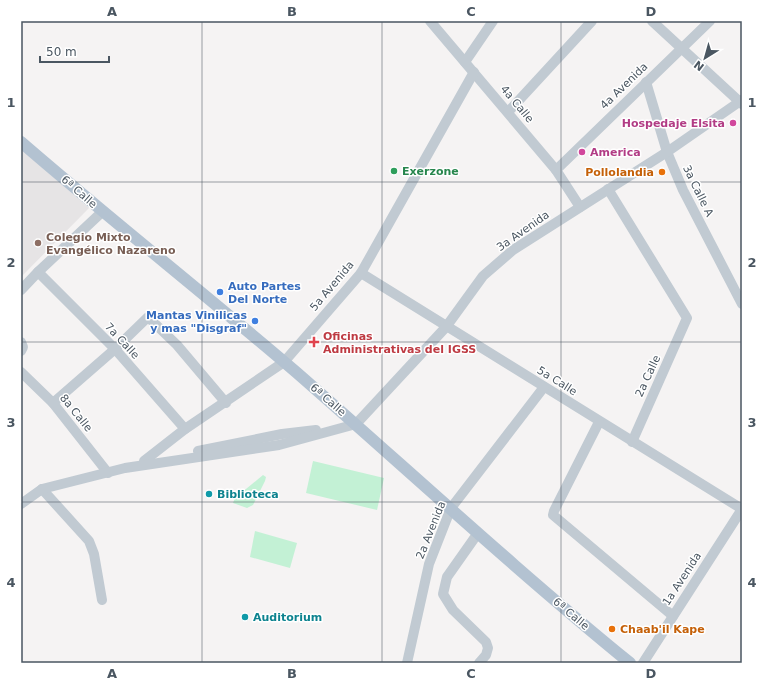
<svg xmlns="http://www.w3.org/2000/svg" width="763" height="684" viewBox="0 0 763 684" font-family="'DejaVu Sans',sans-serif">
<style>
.education{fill:#e6e4e5}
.green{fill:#c3f1d5}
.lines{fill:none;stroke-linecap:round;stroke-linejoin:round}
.minor{stroke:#c1cad2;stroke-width:10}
.major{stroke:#b3c2d1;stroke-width:12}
.grid{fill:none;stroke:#4a5661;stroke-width:1;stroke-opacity:0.55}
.hotel-dot{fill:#d1479c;stroke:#fff;stroke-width:1.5}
.leisure-dot{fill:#2e9e5b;stroke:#fff;stroke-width:1.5}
.food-dot{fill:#e8710a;stroke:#fff;stroke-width:1.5}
.education-dot{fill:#8d6e63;stroke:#fff;stroke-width:1.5}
.shop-dot{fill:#3f7fe0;stroke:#fff;stroke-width:1.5}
.health-dot{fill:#e0444e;stroke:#fff;stroke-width:1.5}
.culture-dot{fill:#0f9aa8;stroke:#fff;stroke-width:1.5}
.labels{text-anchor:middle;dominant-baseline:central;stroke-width:3;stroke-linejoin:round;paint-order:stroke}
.street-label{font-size:11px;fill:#4a5661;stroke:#fff}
.hotel-label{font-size:11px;font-weight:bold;fill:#b23c85;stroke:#fff;text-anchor:end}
.leisure-label{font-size:11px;font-weight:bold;fill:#27864d;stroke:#fff;text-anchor:start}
.food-label{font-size:11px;font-weight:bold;fill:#c56008;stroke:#fff;text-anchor:end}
.education-label{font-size:11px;font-weight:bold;fill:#785e54;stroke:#fff;text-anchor:start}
.shop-label{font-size:11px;font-weight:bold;fill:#366cbe;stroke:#fff;text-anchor:start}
.health-label{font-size:11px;font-weight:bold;fill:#be3a42;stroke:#fff;text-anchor:start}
.culture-label{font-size:11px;font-weight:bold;fill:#0d838f;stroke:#fff;text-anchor:start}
.neatline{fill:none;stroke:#4a5661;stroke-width:1.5}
.grid-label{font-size:13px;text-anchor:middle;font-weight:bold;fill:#4a5661}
</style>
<rect width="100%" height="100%" fill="#f5f3f3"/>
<path class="education" d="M21,149L89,208L21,277Z"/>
<g class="green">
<path d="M313,461L384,478L377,510L306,493Z"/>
<path d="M263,475L266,477L265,481L253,505L247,508L233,503L235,498Z"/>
<path d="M255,531L297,543L290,568L250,557Z"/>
</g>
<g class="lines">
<g class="minor">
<path d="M430,21L556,170L580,207"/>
<path d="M652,21L742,104"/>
<path d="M465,62L493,21"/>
<path d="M646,82L667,152L683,190L742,304"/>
<path d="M508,112L592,21"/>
<path d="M556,170L710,21"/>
<path d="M608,189L687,318L632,442"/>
<path d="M38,272L115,349L185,429"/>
<path d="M361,273L742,509"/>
<path d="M21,290L38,272L102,212"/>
<path d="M21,342L23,347L21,351"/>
<path d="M21,372L53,403L108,473"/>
<path d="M53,403L115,349L148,317L177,345L226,403"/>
<path d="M599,422L554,511L553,515L673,616"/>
<path d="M356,424L446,327L483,276L513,250L667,152L742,100"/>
<path d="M198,451L282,434L316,430"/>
<path d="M144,461L185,429L284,362L361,273L474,72"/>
<path d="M42,489L89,541L94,554L102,600"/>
<path d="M21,504L42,489L125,468L279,445L356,424"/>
<path d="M478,533L447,577L443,594L453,610L486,642L488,648L486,655L479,663"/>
<path d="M407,663L429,564L451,508L544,387"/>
<path d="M643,663L742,509"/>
</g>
<path class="major" d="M21,142C111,220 205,294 296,372C407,469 516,570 630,663"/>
</g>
<path class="grid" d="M202,21V663M382,21V663M561,21V663M21,182H742M21,342H742M21,502H742"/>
<g class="hotel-dot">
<circle cx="733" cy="123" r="4"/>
<circle cx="582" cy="152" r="4"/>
</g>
<circle class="leisure-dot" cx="394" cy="171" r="4"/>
<g class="food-dot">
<circle cx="662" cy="172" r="4"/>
<circle cx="612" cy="629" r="4"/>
</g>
<circle class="education-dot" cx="38" cy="243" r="4"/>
<g class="shop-dot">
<circle cx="220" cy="292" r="4"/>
<circle cx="255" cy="321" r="4"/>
</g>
<path class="health-dot" d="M312 336h4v4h4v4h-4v4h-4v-4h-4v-4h4z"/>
<g class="culture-dot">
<circle cx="209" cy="494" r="4"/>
<circle cx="245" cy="617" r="4"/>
</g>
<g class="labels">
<g class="street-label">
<text transform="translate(624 86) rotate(-44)">4a Avenida</text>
<text transform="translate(517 104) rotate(50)">4a Calle</text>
<text transform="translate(698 191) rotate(64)">3a Calle A</text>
<text transform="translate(79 192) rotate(41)">6ª Calle</text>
<text transform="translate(523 231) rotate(-35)">3a Avenida</text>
<text transform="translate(332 286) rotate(-50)">5a Avenida</text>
<text transform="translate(122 341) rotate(47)">7a Calle</text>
<text transform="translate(648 376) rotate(-65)">2a Calle</text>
<text transform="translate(557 381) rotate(32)">5a Calle</text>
<text transform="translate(328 400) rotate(41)">6ª Calle</text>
<text transform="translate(76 413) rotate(51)">8a Calle</text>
<text transform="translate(431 530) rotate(-68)">2a Avenida</text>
<text transform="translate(682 579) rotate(-57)">1a Avenida</text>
<text transform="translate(571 614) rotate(40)">6ª Calle</text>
</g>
<g class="hotel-label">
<text x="725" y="123">Hospedaje Elsita</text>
<text x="590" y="152" text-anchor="start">America</text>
</g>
<g class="leisure-label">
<text x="402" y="171">Exerzone</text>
</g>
<g class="food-label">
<text x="654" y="172">Pollolandia</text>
<text x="620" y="629" text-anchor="start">Chaab'il Kape</text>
</g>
<g class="education-label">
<text x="46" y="237">Colegio Mixto<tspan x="46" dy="13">Evangélico Nazareno</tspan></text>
</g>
<g class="shop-label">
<text x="228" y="286">Auto Partes<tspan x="228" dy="13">Del Norte</tspan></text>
<text x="247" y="315" text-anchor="end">Mantas Vinilicas<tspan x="247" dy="13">y mas "Disgraf"</tspan></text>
</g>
<g class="health-label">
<text x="323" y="336">Oficinas<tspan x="323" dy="13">Administrativas del IGSS</tspan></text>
</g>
<g class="culture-label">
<text x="217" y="494">Biblioteca</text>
<text x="253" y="617">Auditorium</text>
</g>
</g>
<rect width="763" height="684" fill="none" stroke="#ffffff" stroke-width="44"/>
<g transform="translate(705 58) rotate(217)" stroke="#ffffff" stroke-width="3" paint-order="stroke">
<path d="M0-3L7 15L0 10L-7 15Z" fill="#4a5661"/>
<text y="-6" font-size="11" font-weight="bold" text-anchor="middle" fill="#4a5661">N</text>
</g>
<path d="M40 56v6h69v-6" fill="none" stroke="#4a5661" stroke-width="2"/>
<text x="46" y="56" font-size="12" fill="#4a5661" stroke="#ffffff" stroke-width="3" paint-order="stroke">50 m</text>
<rect x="22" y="22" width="719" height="640" class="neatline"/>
<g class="grid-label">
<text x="112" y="16">A</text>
<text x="292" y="16">B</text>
<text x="471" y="16">C</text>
<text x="651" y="16">D</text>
<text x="11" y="107">1</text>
<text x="752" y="107">1</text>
<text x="11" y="267">2</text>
<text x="752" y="267">2</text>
<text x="11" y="427">3</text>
<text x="752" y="427">3</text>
<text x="11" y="587">4</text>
<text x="752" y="587">4</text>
<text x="112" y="678">A</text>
<text x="292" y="678">B</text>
<text x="471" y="678">C</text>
<text x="651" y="678">D</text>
</g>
</svg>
